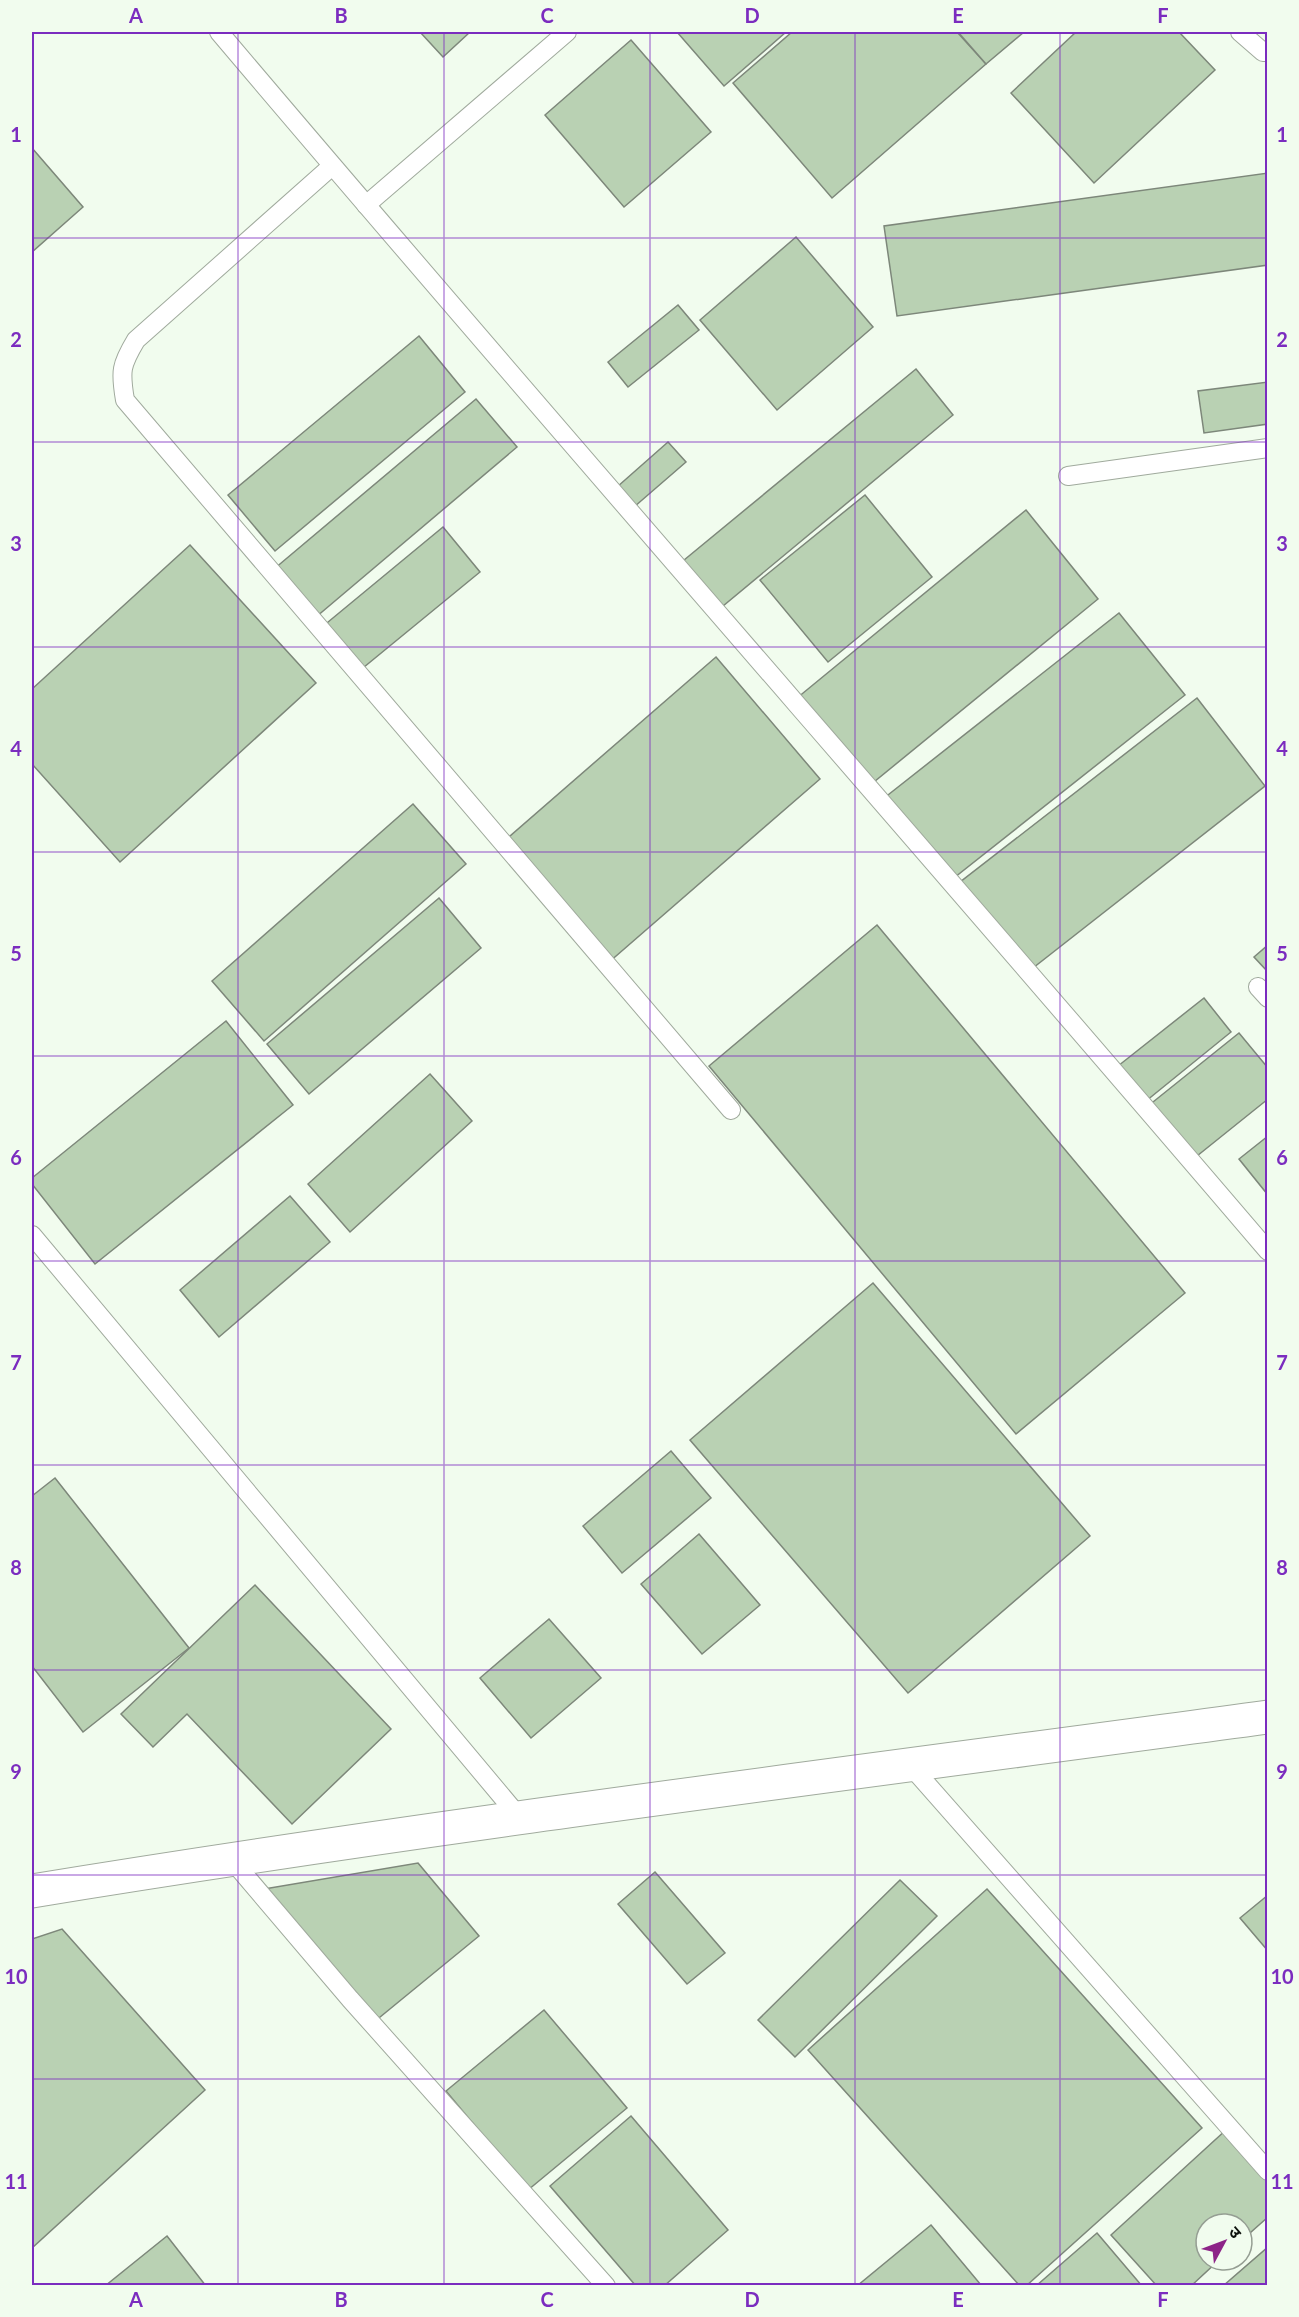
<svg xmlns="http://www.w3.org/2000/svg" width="1299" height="2317" viewBox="0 0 1299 2317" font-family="Lato,'Noto Sans Devanagari',sans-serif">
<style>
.building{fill:#b9d1b3;stroke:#7d877a;stroke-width:1.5}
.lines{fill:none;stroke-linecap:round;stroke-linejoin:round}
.lane-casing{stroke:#a0aa9d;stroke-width:20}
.secondary-casing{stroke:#a0aa9d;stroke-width:35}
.lane{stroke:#fff;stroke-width:18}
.secondary{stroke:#fff;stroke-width:33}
.grid{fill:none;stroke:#7b2cbf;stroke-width:1.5;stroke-opacity:0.55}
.neatline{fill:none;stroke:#7b2cbf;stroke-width:2}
.grid-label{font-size:20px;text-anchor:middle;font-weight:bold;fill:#7b2cbf}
</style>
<rect width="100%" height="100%" fill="#f1fcee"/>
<g class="building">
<path d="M420,32H470L443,57Z"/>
<path d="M677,32H786L724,86Z"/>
<path d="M792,32H957L986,64L832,198L733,83Z"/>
<path d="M958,32H1024L986,64Z"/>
<path d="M1076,32H1179L1215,70L1094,183L1011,93Z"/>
<path d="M631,40L711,132L624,207L545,115Z"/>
<path d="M32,148L83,207L32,252Z"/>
<path d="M1268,173V265L897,316L884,226Z"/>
<path d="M796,237L873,327L777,410L700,320Z"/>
<path d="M678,305L699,330L628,387L608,362Z"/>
<path d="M419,336L465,392L275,551L228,495Z"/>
<path d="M916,369L953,415L717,611L678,565Z"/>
<path d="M1268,382V424L1204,433L1198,391Z"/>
<path d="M476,399L517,447L316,617L274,569Z"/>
<path d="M668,442L686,462L634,507L617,487Z"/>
<path d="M865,495L932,577L828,662L760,580Z"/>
<path d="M1026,510L1098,599L869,786L797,698Z"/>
<path d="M443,527L480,572L358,672L322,627Z"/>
<path d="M190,545L316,683L120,862L32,764V689Z"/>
<path d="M1119,613L1185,695L945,885L879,802Z"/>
<path d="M716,657L820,779L608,963L503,842Z"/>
<path d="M1197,698L1265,786L1024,975L955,886Z"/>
<path d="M413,804L466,864L264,1041L212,981Z"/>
<path d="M439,898L481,948L309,1094L267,1044Z"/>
<path d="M877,925L1185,1293L1016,1434L709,1066Z"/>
<path d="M1268,945V972L1254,957Z"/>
<path d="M1204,998L1231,1032L1146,1101L1118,1066Z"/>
<path d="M226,1021L293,1105L95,1264L32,1184V1178Z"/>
<path d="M1239,1033L1268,1068V1099L1187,1164L1143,1110Z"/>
<path d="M430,1074L472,1121L350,1232L308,1184Z"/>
<path d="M1268,1136V1195L1239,1159Z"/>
<path d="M290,1196L330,1242L219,1337L180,1290Z"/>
<path d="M873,1283L1090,1536L908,1693L690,1440Z"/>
<path d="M671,1451L711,1498L622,1573L583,1526Z"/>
<path d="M55,1478L189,1648L83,1732L32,1666V1496Z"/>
<path d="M699,1534L760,1605L702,1654L641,1584Z"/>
<path d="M255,1585L391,1729L292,1824L187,1714L153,1747L121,1714Z"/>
<path d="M549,1619L601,1678L531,1738L480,1678Z"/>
<path d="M418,1863L479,1936L374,2022L264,1889Z"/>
<path d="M655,1872L725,1953L687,1984L618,1904Z"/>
<path d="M900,1880L937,1916L795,2057L758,2020Z"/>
<path d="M987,1889L1202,2128L1026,2286H1020L808,2050Z"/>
<path d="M1268,1895V1951L1240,1918Z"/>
<path d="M62,1929L205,2090L32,2248V1939Z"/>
<path d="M544,2010L627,2108L528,2190L446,2091Z"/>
<path d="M631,2116L728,2230L664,2286H636L550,2186Z"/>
<path d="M1227,2129L1268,2173V2217L1242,2240V2224H1206V2260H1219L1191,2286H1157L1111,2235Z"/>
<path d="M931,2225L981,2285L857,2286Z"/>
<path d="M1097,2233L1142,2286H1036Z"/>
<path d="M167,2236L206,2286H105Z"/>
<path d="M1268,2247V2286H1223Z"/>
</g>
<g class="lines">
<defs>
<g id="lane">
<path d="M219,32C565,441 920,843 1268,1251"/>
<path d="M1240,32L1263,52H1268"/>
<path d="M332,166L136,340C121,365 120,371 125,400L731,1110"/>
<path d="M366,205L567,32"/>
<path d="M1068,476L1268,448"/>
<path d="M1258,987L1268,998"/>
<path d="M32,1235L520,1818"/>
<path d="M909,1764L1268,2171"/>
<path d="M231,1859L350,1999L606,2286"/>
</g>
<path id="secondary" d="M32,1891C442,1824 855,1773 1268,1717"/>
</defs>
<use href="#lane" class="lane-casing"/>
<use href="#secondary" class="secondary-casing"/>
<use href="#lane" class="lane"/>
<use href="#secondary" class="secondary"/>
</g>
<path class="grid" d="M238,32V2286M444,32V2286M650,32V2286M855,32V2286M1060,32V2286M32,238H1268M32,442H1268M32,647H1268M32,852H1268M32,1056H1268M32,1261H1268M32,1465H1268M32,1670H1268M32,1875H1268M32,2079H1268"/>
<rect width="1299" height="2317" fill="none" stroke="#f1fcee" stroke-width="66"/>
<g transform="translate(1224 2242) rotate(49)"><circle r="28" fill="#f1fcee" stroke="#959e93" stroke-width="1.5"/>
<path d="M0-4.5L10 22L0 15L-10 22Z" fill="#8d2488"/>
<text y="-9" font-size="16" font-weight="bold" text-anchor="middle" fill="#0c100b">उ</text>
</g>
<rect x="33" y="33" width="1233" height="2251" class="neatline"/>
<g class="grid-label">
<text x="136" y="23">A</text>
<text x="341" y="23">B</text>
<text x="547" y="23">C</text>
<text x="752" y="23">D</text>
<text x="958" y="23">E</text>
<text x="1163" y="23">F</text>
<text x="16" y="142">1</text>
<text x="1282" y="142">1</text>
<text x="16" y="347">2</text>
<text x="1282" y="347">2</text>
<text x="16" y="551">3</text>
<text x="1282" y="551">3</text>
<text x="16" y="756">4</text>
<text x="1282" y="756">4</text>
<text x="16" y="961">5</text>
<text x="1282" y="961">5</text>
<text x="16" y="1165">6</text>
<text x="1282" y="1165">6</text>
<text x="16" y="1370">7</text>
<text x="1282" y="1370">7</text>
<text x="16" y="1575">8</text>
<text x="1282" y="1575">8</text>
<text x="16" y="1779">9</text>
<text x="1282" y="1779">9</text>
<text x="16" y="1984">10</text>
<text x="1282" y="1984">10</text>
<text x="16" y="2189">11</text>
<text x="1282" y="2189">11</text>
<text x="136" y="2307">A</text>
<text x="341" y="2307">B</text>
<text x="547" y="2307">C</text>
<text x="752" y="2307">D</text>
<text x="958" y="2307">E</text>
<text x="1163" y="2307">F</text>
</g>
</svg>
